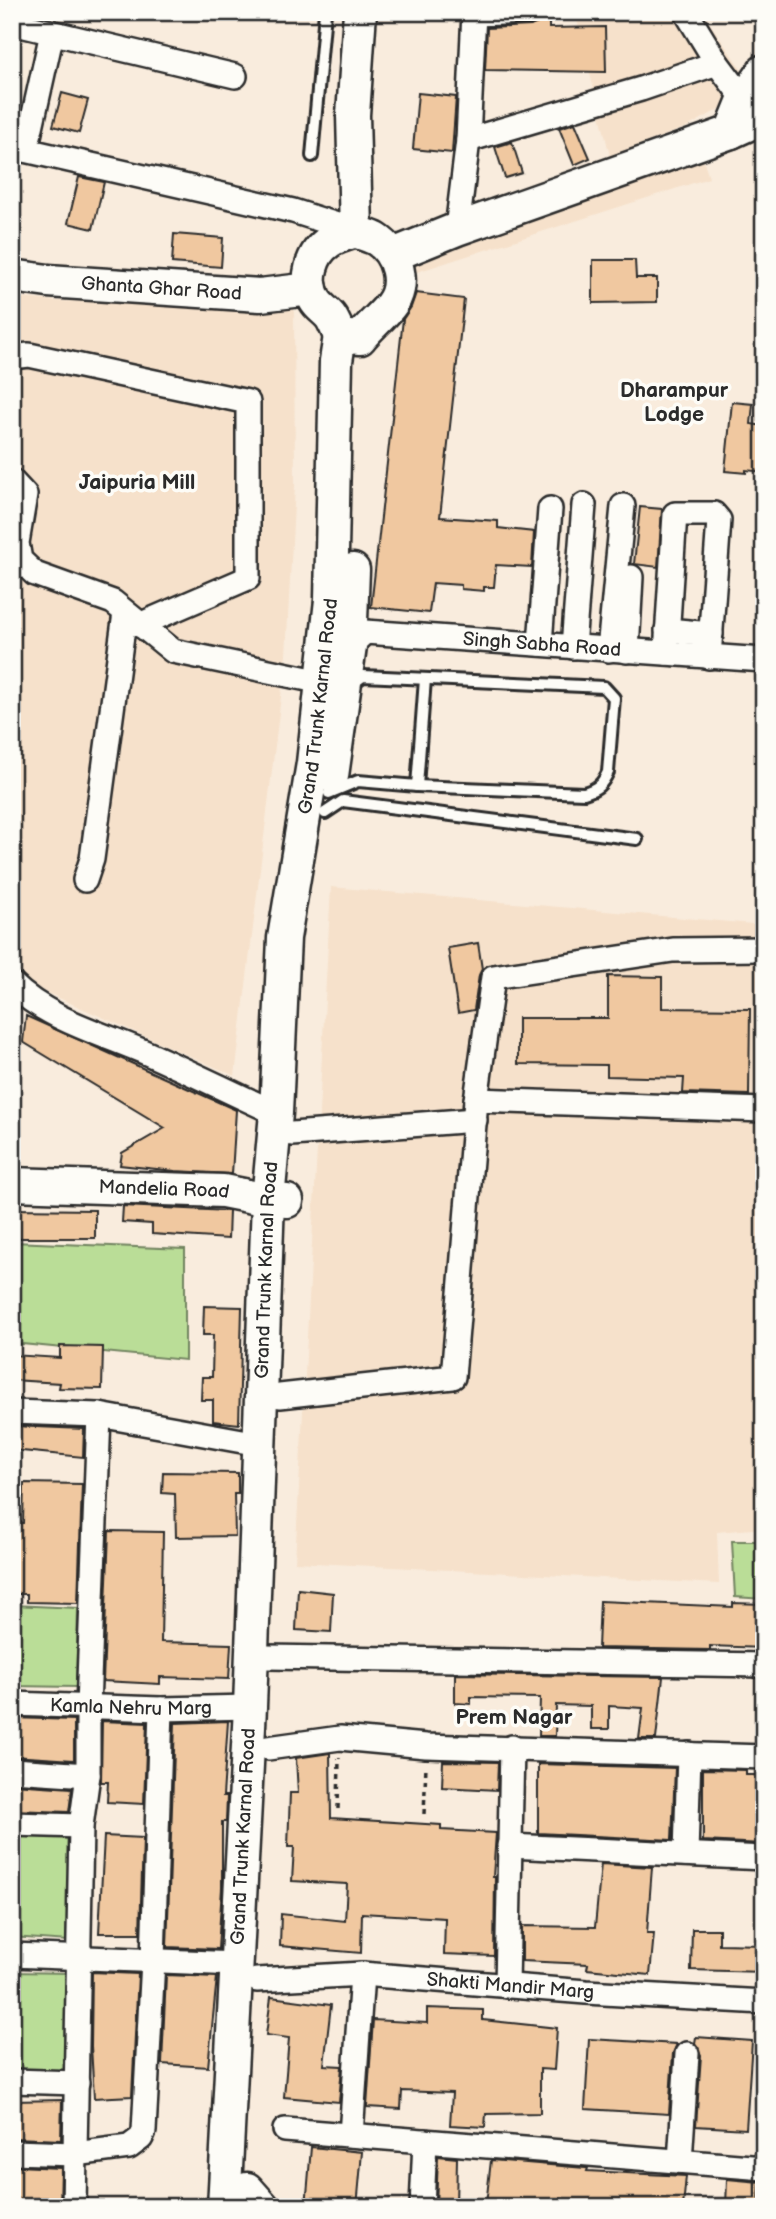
<svg xmlns="http://www.w3.org/2000/svg" width="776" height="2219" viewBox="0 0 776 2219" font-family="'Balsamiq Sans',sans-serif">
<style>
.built{fill:#f6e1cb}
.green{fill:#badd97;stroke:#728461;stroke-width:2}
.building{fill:#f0c8a0;stroke:#2b2b2b;stroke-width:2}
.lines{fill:none;stroke-linecap:round;stroke-linejoin:round}
.lane-casing{stroke:#2b2b2b;stroke-width:16}
.street-casing{stroke:#2b2b2b;stroke-width:28}
.secondary-casing{stroke:#2b2b2b;stroke-width:37}
.path{stroke:#2b2b2b;stroke-width:3.5;stroke-dasharray:5 5;stroke-linecap:butt}
.lane{stroke:#fdfcf7;stroke-width:10}
.street{stroke:#fdfcf7;stroke-width:23}
.secondary{stroke:#fdfcf7;stroke-width:32}
.labels{text-anchor:middle;dominant-baseline:central;stroke-width:7;stroke-linejoin:round;paint-order:stroke}
.street-label{font-size:19px;fill:#2b2b2b;stroke:#fdfcf7}
.neighbourhood-label{font-size:21px;font-weight:bold;fill:#2b2b2b;stroke:#fdfcf7}
</style>
<rect width="100%" height="100%" fill="#f9ecdd"/>
<filter id="ink" filterUnits="userSpaceOnUse"><feTurbulence type="fractalNoise" baseFrequency=".0143" numOctaves="2"/><feDisplacementMap in="SourceGraphic" scale="14" xChannelSelector="R" yChannelSelector="G"/><feConvolveMatrix kernelMatrix="1 2 1 2 8 2 1 2 1" color-interpolation-filters="sRGB"/></filter>
<g filter="url(#ink)">
<g class="built">
<path d="M575,12H702L748,79L734,101L687,127L610,156Z"/>
<path d="M697,141L709,178L417,272L405,237Z"/>
<path d="M12,297L55,301L294,306L295,486L286,655L235,1076L34,987L12,968Z"/>
<path d="M331,887L764,925V1528L717,1532L719,1584L295,1562Z"/>
</g>
<g class="green">
<path d="M12,1242L185,1249V1360L12,1343Z"/>
<path d="M732,1541H764V1599L735,1597Z"/>
<path d="M12,1605L78,1608L76,1687L12,1686Z"/>
<path d="M12,1833L70,1834L68,1941L12,1937Z"/>
<path d="M12,1972L72,1973V2078L12,2077Z"/>
</g>
<g class="building">
<path d="M543,19H549V28L605,27L606,72L485,70L487,28L531,26Z"/>
<path d="M62,93L88,100L79,133L53,126Z"/>
<path d="M418,93L456,97L452,153L413,149Z"/>
<path d="M575,123L590,158L574,165L559,128Z"/>
<path d="M512,142L522,173L505,178L495,147Z"/>
<path d="M79,177L104,182L93,229L68,223Z"/>
<path d="M174,234L223,238L221,267L172,263Z"/>
<path d="M593,260H635L636,278H657V302L593,303Z"/>
<path d="M416,293L464,299L440,517L498,521V528L534,532L532,567L496,565L494,587H484V591L461,589V585L433,583L429,613L371,607L403,319L411,307Z"/>
<path d="M732,402L753,404L751,424L764,426V472L746,470V473L725,471Z"/>
<path d="M640,507L662,509L658,567L634,564Z"/>
<path d="M478,943L482,969L479,975L474,1010L458,1013L448,948Z"/>
<path d="M608,976L662,977V1008L750,1009L749,1095L683,1093L684,1078L607,1076V1065L518,1064V1018H608Z"/>
<path d="M26,1016L236,1110L232,1174L175,1171L120,1165L122,1153L165,1128L23,1042Z"/>
<path d="M123,1206L229,1211L228,1239L152,1234V1224L122,1222Z"/>
<path d="M12,1209L95,1210V1238H12Z"/>
<path d="M204,1306L242,1307L239,1424L213,1421V1400H201L202,1377H212L213,1335H203Z"/>
<path d="M60,1346L103,1347L102,1389L59,1388L60,1383L12,1380V1355L60,1358Z"/>
<path d="M12,1426L84,1429L83,1457L12,1450Z"/>
<path d="M163,1472L238,1473V1494H234L235,1536L176,1537L175,1494L162,1493Z"/>
<path d="M24,1483L82,1484L78,1603L27,1602V1594H12V1523H23Z"/>
<path d="M109,1531L163,1532L161,1642L231,1644L229,1679L160,1677V1684L103,1681Z"/>
<path d="M298,1589L333,1593L331,1632L296,1630Z"/>
<path d="M600,1601L733,1607V1603L764,1604V1648L710,1646V1650L598,1648Z"/>
<path d="M455,1674L663,1677L656,1739H639L643,1708L609,1706V1729H591V1706L556,1705L555,1736H539L540,1698L471,1697V1704L455,1703Z"/>
<path d="M12,1718L74,1720V1760L12,1756Z"/>
<path d="M102,1721L147,1723L144,1804L107,1802L108,1782H101Z"/>
<path d="M228,1721L223,1796H227L226,1822H222V1888L218,1949L167,1947L175,1723Z"/>
<path d="M330,1753L331,1818L441,1825V1830L496,1833L493,1877H495L494,1956L444,1954L445,1918L362,1913L361,1953L280,1946L281,1914L345,1921L347,1884L292,1881L294,1847H288L290,1793H298L296,1758Z"/>
<path d="M443,1761L498,1762L497,1790L442,1787Z"/>
<path d="M538,1764L675,1768L672,1840L538,1833Z"/>
<path d="M703,1769L746,1770V1775H764V1844L703,1841Z"/>
<path d="M12,1784L72,1788L69,1812L12,1810Z"/>
<path d="M104,1836L143,1838L140,1933H99Z"/>
<path d="M601,1864L652,1867L647,1933H654L650,1975L587,1969L588,1964L522,1961V1926L595,1927Z"/>
<path d="M692,1929H719V1944L764,1945V1972L691,1970Z"/>
<path d="M92,1972L138,1974L132,2096L94,2098L91,2046Z"/>
<path d="M166,1975L217,1977L208,2067L162,2064Z"/>
<path d="M271,1997L331,2005L324,2065L342,2066L339,2102L284,2097L289,2038L266,2035Z"/>
<path d="M427,2008L483,2010V2020L557,2028L554,2070L540,2069V2113L486,2114L485,2127L450,2125L452,2093L402,2091L401,2109L367,2107L373,2020L427,2023Z"/>
<path d="M696,2037L752,2041L746,2129L696,2126L701,2055L695,2043Z"/>
<path d="M589,2039L677,2044L673,2053L669,2114L585,2109Z"/>
<path d="M62,2100L61,2140L15,2138L13,2101Z"/>
<path d="M311,2147L362,2152L357,2207H306Z"/>
<path d="M438,2156L457,2158L456,2207H436Z"/>
<path d="M491,2160L585,2168H588L587,2171L686,2176L683,2207L486,2205Z"/>
<path d="M16,2166L61,2168L60,2207H12V2167Z"/>
<path d="M727,2179L760,2182L759,2207H726Z"/>
</g>
<g class="lines">
<defs>
<g id="lane">
<path d="M312,156L325,12"/>
<path d="M352,684L363,676L604,687L614,698L608,772C602,785 597,789 584,793L417,786"/>
<path d="M329,793L358,781L417,786L425,679"/>
<path d="M325,813L343,801L637,839"/>
</g>
<g id="street">
<path d="M474,12L468,140L641,89L717,63"/>
<path d="M686,12L717,63L753,111"/>
<path d="M474,14L531,12"/>
<path d="M12,23L235,76"/>
<path d="M12,147L293,211L356,231"/>
<path d="M26,150L52,33"/>
<path d="M457,229L468,140"/>
<path d="M12,357L29,355L248,402V578L139,625"/>
<path d="M12,481L25,495L17,543L20,560L35,574L113,602L173,651L322,682"/>
<path d="M667,630L711,634"/>
<path d="M540,644L550,509"/>
<path id="s1" d="M343,645L350,646L365,632L764,660"/>
<path d="M573,647L584,505"/>
<path d="M609,650L623,506"/>
<path d="M627,651L631,577"/>
<path d="M666,653L675,514H714L719,520L709,657"/>
<path d="M85,880L92,859L125,613"/>
<path d="M12,984C48,1020 104,1034 149,1054C192,1073 234,1094 276,1113"/>
<path d="M476,1100L493,977L673,950L764,949"/>
<path d="M292,1134L475,1120"/>
<path d="M280,1396L453,1377L476,1100L764,1110"/>
<path d="M12,1412L99,1415L259,1444"/>
<path d="M267,1657L764,1665"/>
<path id="s2" d="M12,1704L161,1709L250,1707"/>
<path d="M268,1748L340,1738L426,1746L764,1757"/>
<path d="M12,1770L88,1775"/>
<path d="M12,1824L81,1826"/>
<path d="M509,1846L764,1858"/>
<path d="M686,1854L689,1754"/>
<path d="M12,1955L237,1964"/>
<path id="s3" d="M257,1980L362,1974L586,1992L764,2002"/>
<path d="M507,1986L512,1747"/>
<path d="M12,2081L77,2083"/>
<path d="M285,2130L764,2168"/>
<path d="M351,2135L362,1974"/>
<path d="M12,2152L75,2154L129,2147L141,2138L144,2131L153,1960L161,1709"/>
<path d="M680,2161L687,2054"/>
<path d="M74,2207L81,1826L88,1775V1707L99,1415"/>
<path d="M422,2207L425,2141"/>
</g>
<g id="secondary">
<path d="M731,132L744,100L764,71"/>
<path d="M356,231C362,234 370,236 376,239C398,253 407,285 390,306C381,317 369,327 360,338L340,336C337,330 334,321 330,316C325,310 319,307 315,300C304,280 311,253 330,241C338,236 347,234 356,231Z"/>
<path d="M356,231L353,115L360,12"/>
<path d="M393,255L457,229L731,132L760,119L764,113"/>
<path id="s4" d="M12,276L48,281L260,295L311,289"/>
<path d="M332,776L350,646L353,570"/>
<path id="s5" d="M12,1184L223,1191L268,1200L287,1201"/>
<path d="M247,2189L263,2207"/>
<path id="s6" d="M224,2207L250,1707L268,1200L276,1113L284,938L313,763L331,600L336,361L340,336"/>
</g>
</defs>
<use href="#lane" class="lane-casing"/>
<use href="#street" class="street-casing"/>
<use href="#secondary" class="secondary-casing"/>
<g class="path">
<path d="M338,1809L339,1758"/>
<path d="M424,1814L426,1765"/>
</g>
<use href="#lane" class="lane"/>
<use href="#street" class="street"/>
<use href="#secondary" class="secondary"/>
</g>
</g>
<g class="labels">
<g class="street-label">
<text stroke="none"><textPath href="#s4" startOffset="150">Ghanta Ghar Road</textPath></text>
<text stroke="none"><textPath href="#s1" startOffset="205">Singh Sabha Road</textPath></text>
<text stroke="none"><textPath href="#s6" startOffset="1505">Grand Trunk Karnal Road</textPath></text>
<text stroke="none"><textPath href="#s5" startOffset="152">Mandelia Road</textPath></text>
<text stroke="none"><textPath href="#s6" startOffset="938">Grand Trunk Karnal Road</textPath></text>
<text stroke="none"><textPath href="#s2" startOffset="119">Kamla Nehru Marg</textPath></text>
<text stroke="none"><textPath href="#s6" startOffset="371">Grand Trunk Karnal Road</textPath></text>
<text stroke="none"><textPath href="#s3" startOffset="254">Shakti Mandir Marg</textPath></text>
</g>
<g class="neighbourhood-label">
<text x="674" y="390">Dharampur<tspan x="674" dy="24">Lodge</tspan></text>
<text x="137" y="482">Jaipuria Mill</text>
<text x="514" y="1717">Prem Nagar</text>
</g>
</g>
<rect width="776" height="2219" fill="none" stroke="#fdfcf7" stroke-width="42"/>
<rect x="21" y="21" width="734" height="2177" fill="none" stroke="#2b2b2b" stroke-width="2.5" filter="url(#ink)"/>
</svg>
